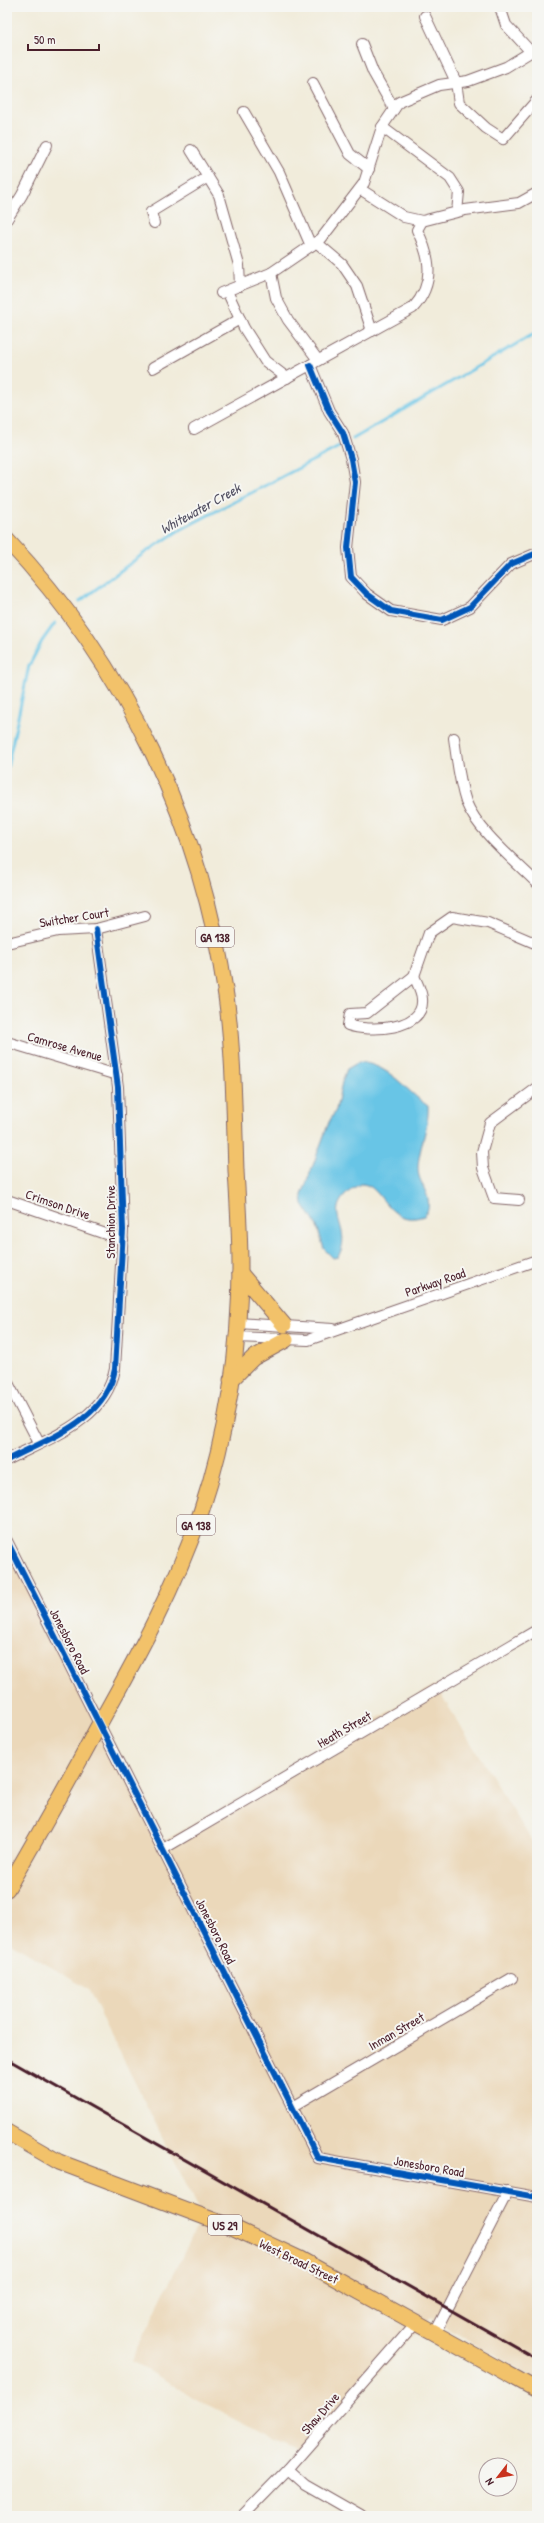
<svg xmlns="http://www.w3.org/2000/svg" width="544" height="2523" viewBox="0 0 544 2523" font-family="'Patrick Hand',sans-serif">
<style>
.built{fill:#ebd8ba}
.industrial{fill:#cbc3b8}
.water{fill:#68c5e6;stroke:#597288}
.lines{fill:none;stroke-linecap:round;stroke-linejoin:round}
.stream{stroke:#68c5e6;stroke-width:3}
.minor-casing{stroke:#846769;stroke-width:12}
.primary-casing{stroke:#846769;stroke-width:17}
.minor{stroke:#fff;stroke-width:10}
.primary{stroke:#f2c26a;stroke-width:15}
.rail{stroke:#4a1f2b;stroke-width:3}
.cycleway-casing{stroke:#f6f6f2;stroke-width:8}
.cycleway{stroke:#0057b8;stroke-width:6}
.labels{text-anchor:middle;dominant-baseline:central;stroke-width:4;stroke-linejoin:round;paint-order:stroke}
.shield{fill:#f6f6f2;stroke:#7e6067;stroke-width:1}
.shield-label{font-size:12px;font-weight:bold;fill:#4a1f2b}
.street-label{font-size:13px;fill:#4a1f2b;stroke:#f6f6f2}
.water-label{font-size:14px;font-style:italic;fill:#535163;stroke:#f6f6f2}
</style>
<rect width="100%" height="100%" fill="#f6f6f2"/>
<filter id="ink" filterUnits="userSpaceOnUse"><feTurbulence type="fractalNoise" baseFrequency=".025" numOctaves="2"/><feDisplacementMap in="SourceGraphic" scale="8" xChannelSelector="R" yChannelSelector="G"/><feConvolveMatrix kernelMatrix="1 2 1 2 8 2 1 2 1" color-interpolation-filters="sRGB"/></filter>
<filter id="wash" filterUnits="userSpaceOnUse"><feTurbulence type="fractalNoise" baseFrequency=".012" numOctaves="4" result="noise"/><feDisplacementMap in="SourceGraphic" scale="16" xChannelSelector="R" yChannelSelector="G"/><feGaussianBlur stdDeviation="0.9" result="paint"/><feColorMatrix in="noise" values="0 0 0 0 0 0 0 0 0 0 0 0 0 0 0 0 0 1.4 0 .05"/><feComposite in="paint" operator="in"/></filter>
<g filter="url(#wash)">
<rect width="100%" height="100%" fill="#f1ecdb"/>
<path class="built" d="M7,1538L162,1842L435,1685L537,1849V2380L430,2318L303,2453L198,2400L131,2361L202,2216L88,1989L7,1941Z"/>
<path class="industrial" d="M7,183L22,212L7,221Z"/>
<path class="water" d="M359,1062C390,1065 404,1089 428,1106C430,1129 414,1158 419,1176C423,1189 435,1203 424,1216C386,1229 383,1182 360,1184C314,1212 356,1224 338,1257L333,1258L324,1249L317,1226L303,1204L302,1195L329,1122L336,1110L342,1082L347,1069Z"/>
<g class="lines">
<g class="stream">
<path d="M353,439L537,332"/>
<path d="M80,601L143,554L178,531L339,447"/>
<path d="M7,768L29,666L42,641L55,623"/>
</g>
</g>
</g>
<g filter="url(#ink)">
<g class="lines">
<defs>
<g id="minor">
<path d="M500,7L506,25L531,52"/>
<path d="M425,16L456,82L459,103L486,128L503,139L537,100"/>
<path d="M362,44L373,72L394,109"/>
<path d="M313,83L350,154L369,169"/>
<path d="M244,112L279,172L311,246"/>
<path d="M382,127L450,178L459,192L457,212"/>
<path d="M191,150L219,195L239,265L240,286"/>
<path d="M360,189L404,217L422,221L465,210L519,203L537,193"/>
<path d="M7,219L22,195L47,145"/>
<path d="M154,223L151,212L208,177"/>
<path d="M316,242L342,264L357,286L372,331"/>
<path d="M271,273L276,298L288,320L318,360"/>
<path d="M227,291L244,328L265,361L287,378"/>
<path d="M221,293L271,273L321,239L364,183L382,127L399,102L439,85L468,81L506,67L537,48"/>
<path d="M310,365L329,411L343,433L351,459L355,482L348,548L351,577L367,594L391,611L442,620L470,607L511,564L537,553"/>
<path d="M153,368L240,319"/>
<path d="M194,429L413,308C435,283 431,258 417,230L422,221"/>
<path d="M454,738C457,759 459,781 466,802C477,830 515,861 537,883"/>
<path d="M7,943L58,931L96,929L145,916"/>
<path d="M414,976C417,983 422,992 422,999C425,1031 368,1032 348,1025L350,1014L367,1013Z"/>
<path d="M414,976L429,933L452,917L488,923L537,944"/>
<path d="M7,1042L117,1075"/>
<path d="M7,1200L123,1240"/>
<path d="M519,1200L494,1198L483,1168L482,1152L490,1123L537,1088"/>
<path d="M238,1323L333,1329"/>
<path d="M236,1337L308,1340L537,1260"/>
<path d="M7,1381L39,1443"/>
<path d="M7,1460C49,1438 105,1421 115,1369L123,1230L118,1087L96,929"/>
<path d="M7,1541L318,2158L537,2197"/>
<path d="M163,1849L537,1630"/>
<path d="M292,2107L512,1978"/>
<path d="M435,2333L508,2191"/>
<path d="M288,2469L305,2484L361,2516"/>
<path d="M242,2516L288,2469L415,2324"/>
</g>
<g id="primary">
<path d="M7,540C125,665 202,826 226,996C234,1054 234,1113 236,1171C238,1203 240,1235 240,1266C240,1349 227,1434 201,1512C175,1588 139,1653 100,1723C70,1779 39,1834 7,1889"/>
<path d="M240,1273L284,1325"/>
<path d="M231,1380L253,1358L286,1340"/>
<path d="M7,2132L59,2162L234,2228L300,2259L537,2390"/>
</g>
</defs>
<use href="#minor" class="minor-casing"/>
<use href="#primary" class="primary-casing"/>
<use href="#minor" class="minor"/>
<use href="#primary" class="primary"/>
<path class="rail" d="M7,2059L537,2359"/>
<defs>
<g id="cycleway">
<path d="M310,365L329,411L343,433L351,459L355,482L348,548L351,577L367,594L391,611L442,620L470,607L511,564L537,553"/>
<path d="M7,1460C49,1438 105,1421 115,1369L123,1230L118,1087L96,929"/>
<path d="M7,1541L318,2158L537,2197"/>
</g>
</defs>
<use href="#cycleway" class="cycleway-casing"/>
<use href="#cycleway" class="cycleway"/>
</g>
</g>
<g class="labels">
<g class="shield">
<rect x="196" y="927" width="38" height="20" rx="3"/>
<rect x="177" y="1515" width="38" height="20" rx="3"/>
<rect x="208" y="2215" width="34" height="20" rx="3"/>
</g>
<g class="shield-label">
<text x="215" y="937">GA 138</text>
<text x="196" y="1525">GA 138</text>
<text x="225" y="2225">US 29</text>
</g>
<g class="street-label">
<text transform="translate(74 917) rotate(-9)">Switcher Court</text>
<text transform="translate(65 1046) rotate(16)">Camrose Avenue</text>
<text transform="translate(58 1204) rotate(19)">Crimson Drive</text>
<text transform="translate(110 1222) rotate(-90)">Stanchion Drive</text>
<text transform="translate(435 1282) rotate(-19)">Parkway Road</text>
<text transform="translate(70 1641) rotate(63)">Jonesboro Road</text>
<text transform="translate(344 1729) rotate(-30)">Heath Street</text>
<text transform="translate(216 1931) rotate(63)">Jonesboro Road</text>
<text transform="translate(396 2031) rotate(-30)">Inman Street</text>
<text transform="translate(429 2166) rotate(10)">Jonesboro Road</text>
<text transform="translate(299 2261) rotate(26)">West Broad Street</text>
<text transform="translate(320 2413) rotate(-49)">Shaw Drive</text>
</g>
<g class="water-label">
<text transform="translate(200 508) rotate(-29)">Whitewater Creek</text>
</g>
</g>
<rect width="544" height="2523" fill="none" stroke="#f6f6f2" stroke-width="24"/>
<g transform="translate(498 2477) rotate(239)"><circle r="19" fill="#f6f6f2" stroke="#b1a0a2"/>
<path d="M0-3L7 15L0 10L-7 15Z" fill="#c8321e"/>
<text y="-6" font-size="11" font-weight="bold" text-anchor="middle" fill="#4a1f2b">N</text>
</g>
<path d="M28 44v6h71v-6" fill="none" stroke="#4a1f2b" stroke-width="2"/>
<text x="34" y="44" font-size="12" fill="#4a1f2b" stroke="#f6f6f2" stroke-width="3" paint-order="stroke">50 m</text>
</svg>
